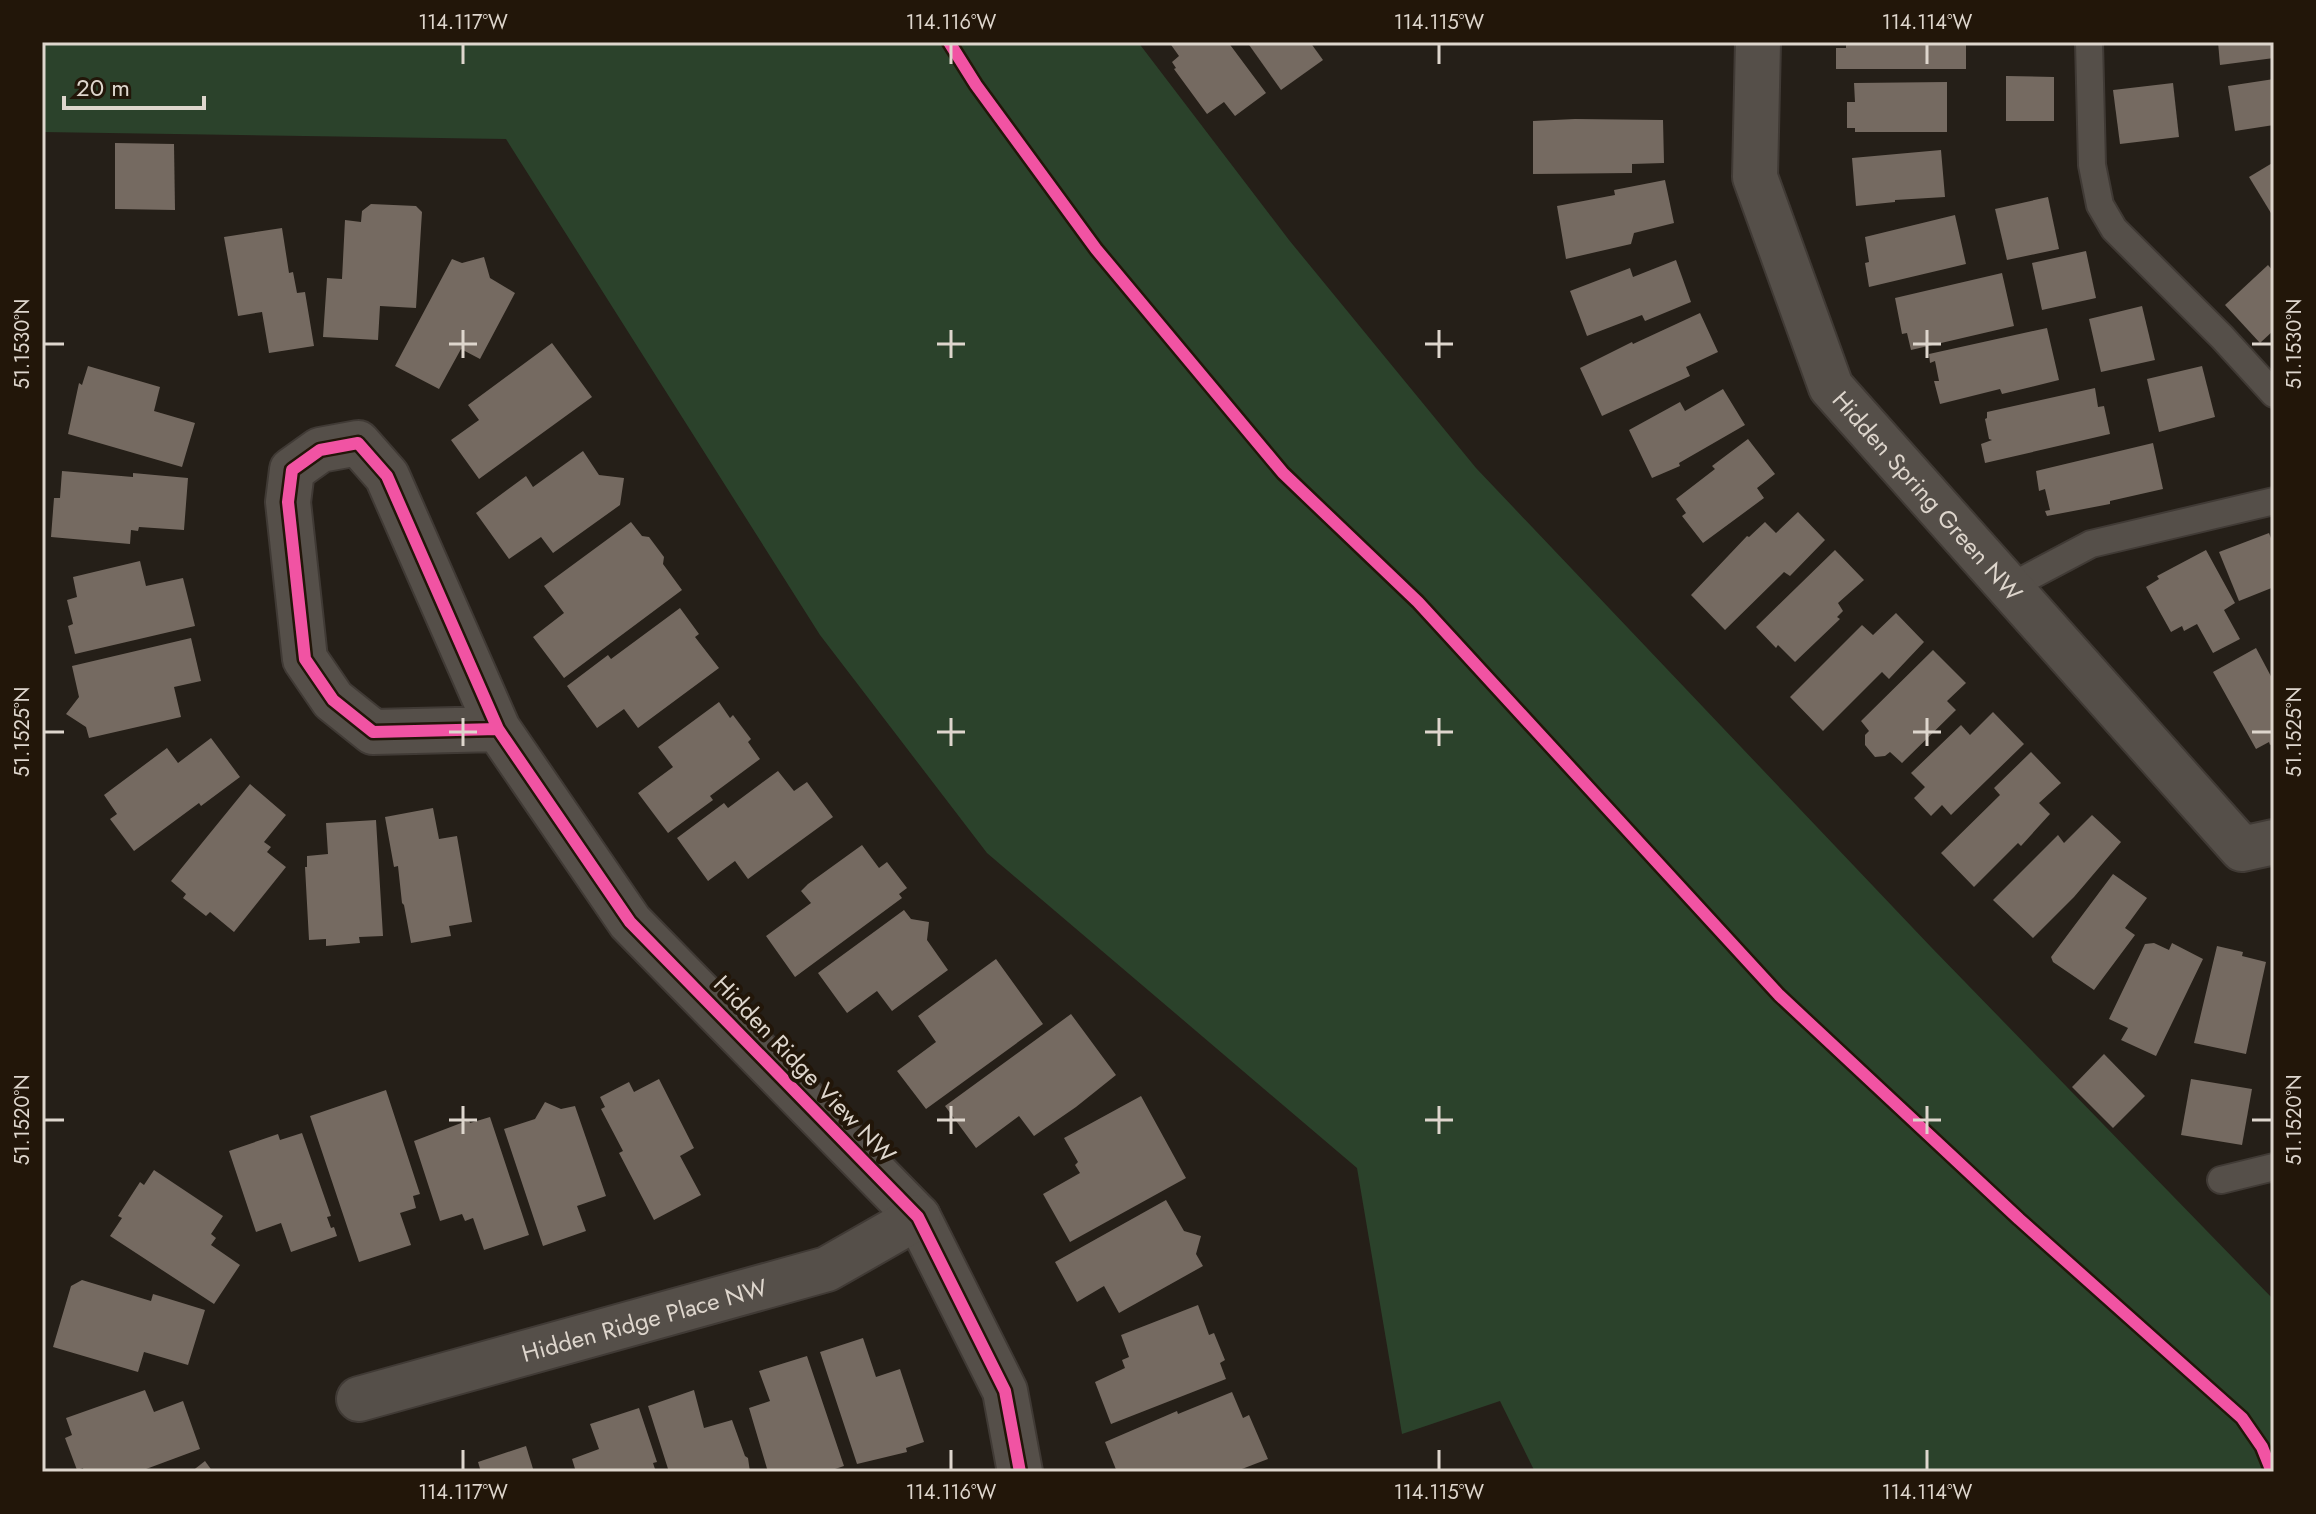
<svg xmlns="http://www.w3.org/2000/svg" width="2316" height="1514" viewBox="0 0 2316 1514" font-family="Jost,sans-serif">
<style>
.green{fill:#2b422b}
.building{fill:#756a61}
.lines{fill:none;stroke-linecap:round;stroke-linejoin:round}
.service-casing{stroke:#403a35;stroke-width:30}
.minor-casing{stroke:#403a35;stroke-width:48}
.service{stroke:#554f49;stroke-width:26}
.minor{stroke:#554f49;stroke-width:44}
.cycleway-casing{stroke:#221609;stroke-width:17}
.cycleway{stroke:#f153a3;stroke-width:12}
.ticks{fill:none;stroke:#ded6cd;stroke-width:3}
.labels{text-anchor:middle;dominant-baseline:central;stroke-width:8;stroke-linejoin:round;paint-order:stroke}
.street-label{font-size:24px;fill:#ded6cd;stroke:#221609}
.neatline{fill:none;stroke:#ded6cd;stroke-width:3}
.ticks-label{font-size:20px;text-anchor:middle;fill:#ded6cd}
</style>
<rect width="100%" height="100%" fill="#251f18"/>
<path class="green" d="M42,42H1138L1289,240L1476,468L1931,947L2274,1300V1467L2256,1472H1535L1500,1401L1402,1434L1357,1168L987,853L820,635L506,139L42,132Z"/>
<g class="building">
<path d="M1169,42H1228L1266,93L1235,116L1224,102L1207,114L1174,69L1176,68L1172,62L1179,56Z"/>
<path d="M1247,42H1310L1323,60L1281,90Z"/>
<path d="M1846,42H1966V69H1836V48H1846Z"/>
<path d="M2218,42H2274V58L2220,65Z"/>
<path d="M2006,76L2054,77V121H2006Z"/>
<path d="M2274,79V125L2235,131L2228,86Z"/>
<path d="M1947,82V132H1855V128H1847V102H1855L1854,83Z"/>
<path d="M2173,83L2179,137L2120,144L2113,90Z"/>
<path d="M1575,119L1663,120L1664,163L1632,164V173L1533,174V121Z"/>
<path d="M115,143L174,144L175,210L115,209Z"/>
<path d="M1941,150L1945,197L1895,200V202L1856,206L1852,158Z"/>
<path d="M2274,162V218L2249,177Z"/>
<path d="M1665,180L1674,223L1634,233L1631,244L1566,259L1557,206L1615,195L1614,190Z"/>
<path d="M2048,197L2059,249L2007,260L1995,209Z"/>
<path d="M371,204L416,206L422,212L416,308L380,306L378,340L323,337L327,278L342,279L345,220L361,222L362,211Z"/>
<path d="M1955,215L1966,264L1869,287L1865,263L1869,262L1865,237Z"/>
<path d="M282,228L289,273L293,272L297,293L305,292L314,346L269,353L262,312L238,316L224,237Z"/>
<path d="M2086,251L2096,298L2042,310L2032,263Z"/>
<path d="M484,257L490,278L515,293L480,359L461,349L439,389L395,366L452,259L462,263Z"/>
<path d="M1676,260L1691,302L1645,321L1642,315L1587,336L1570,291L1630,268L1633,277Z"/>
<path d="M2268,265L2274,272V330L2260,343L2225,305Z"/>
<path d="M2002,273L2014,326L1911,350L1907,333L1902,334L1895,298Z"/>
<path d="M2142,306L2155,360L2101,372L2089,319Z"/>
<path d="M1700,313L1718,352L1686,367L1690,376L1602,416L1580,368L1632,342L1633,344Z"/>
<path d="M2047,328L2059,380L2002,394L2000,389L1940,404L1934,381H1939L1935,361L1930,363L1929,354Z"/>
<path d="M552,343L592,397L479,479L451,440L479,420L468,405Z"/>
<path d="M88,366L160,387L154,411L195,423L182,467L68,434L79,383L82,385Z"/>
<path d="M2202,366L2215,417L2159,432L2147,379Z"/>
<path d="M2095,388L2098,407L2104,406L2110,434L1985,463L1981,444L1992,440L1989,439L1985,419L1987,418V412Z"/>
<path d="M1723,389L1745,425L1679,463L1680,466L1652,478L1629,430L1680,402L1685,411Z"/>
<path d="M1748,439L1775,474L1757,488L1764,498L1703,543L1682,516L1686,513L1676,499L1715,469L1712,466Z"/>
<path d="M2153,443L2163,489L2110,501V504L2047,516L2045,511L2050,510L2045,489L2039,491L2036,471Z"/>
<path d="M583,451L599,475L624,478L620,505L553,553L541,537L509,559L476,513L526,476L533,487Z"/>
<path d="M62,471L133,477V473L188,478L184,530L139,527L138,531L131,530L130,544L51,537L54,498H60Z"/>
<path d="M1798,512L1825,540L1790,576L1784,572L1725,630L1691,595L1747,536L1749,537L1765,522L1776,533Z"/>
<path d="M631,522L642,536L649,537L664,557L663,564L682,590L564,678L533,637L564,613L544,586Z"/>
<path d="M2269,533L2274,546V587L2239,601L2219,552Z"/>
<path d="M1835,550L1864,580L1838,603L1843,611L1837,617L1840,619L1795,662L1778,645L1776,648L1756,627Z"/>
<path d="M2206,550L2235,603L2224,610L2240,639L2213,653L2197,624L2184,631L2182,626L2171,632L2146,587L2159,579L2157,576Z"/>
<path d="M140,561L146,586L183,578L195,626L75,654L68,626L73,624L67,600L77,597L73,577Z"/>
<path d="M680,608L699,634L695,637L719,668L638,728L624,709L597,728L567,686L608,655L611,659Z"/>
<path d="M1896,613L1924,642L1889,679L1882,672L1823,731L1790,697L1862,625L1873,635Z"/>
<path d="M191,638L201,681L174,687L181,717L89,738L86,727L66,714L79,697L72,666Z"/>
<path d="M2256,648L2274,682V743L2270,745L2269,742L2256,749L2213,672Z"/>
<path d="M1933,650L1966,683L1947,701L1956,710L1902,763L1890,752L1885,756L1875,757L1865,745V735L1869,731L1861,721Z"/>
<path d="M719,702L730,718L733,715L751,739L748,742L760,759L710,796L713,800L668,833L638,793L673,767L658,747Z"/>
<path d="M1993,712L2024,744L1951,815L1942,805L1931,816L1914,798L1925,787L1911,773L1961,725L1970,735Z"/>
<path d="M211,738L240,777L201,806L199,803L134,851L110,819L117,814L104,795L167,748L178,763Z"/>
<path d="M2031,752L2061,783L2039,803L2050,814L2021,846L2018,843L1974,887L1941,853L2000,795L1994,788Z"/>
<path d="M778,771L794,791L807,782L833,817L748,879L735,861L708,881L677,838L724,803L728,808Z"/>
<path d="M250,784L286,815L264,842L271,847L267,852L286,867L234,932L210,912L206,916L183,898L186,894L171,881Z"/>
<path d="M433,808L439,839L457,836L472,922L449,926L451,936L411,943L404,905L402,903L398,866L394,867L385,817Z"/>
<path d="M2092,815L2121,842L2074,897L2033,938L1993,900L2058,835L2064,843Z"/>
<path d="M376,820L383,936L359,937L360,943L326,946V939L309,940L305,867H307V856L328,854L326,823Z"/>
<path d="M862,845L879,868L887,862L907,888L899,894L902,898L795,977L766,936L811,903L801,891L808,884Z"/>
<path d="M2113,874L2147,898L2125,928L2135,935L2094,990L2053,962L2051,957Z"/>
<path d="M904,910L911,919L929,922L927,940L948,970L892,1011L877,991L847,1013L818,973Z"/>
<path d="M2154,943L2169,950L2172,943L2203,959L2156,1056L2121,1040L2128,1028L2109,1019L2145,944Z"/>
<path d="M2217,946L2243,952L2242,956L2266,962L2246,1054L2194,1043Z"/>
<path d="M996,959L1043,1024L926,1109L897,1071L936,1042L918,1016Z"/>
<path d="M1071,1014L1116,1075L1076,1107L1034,1136L1019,1116L976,1148L945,1106Z"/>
<path d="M2104,1054L2145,1096L2113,1128L2072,1087Z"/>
<path d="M659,1079L694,1148L680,1156L701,1195L654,1220L619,1153L623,1151L601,1109L605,1107L600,1097L629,1082L634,1092Z"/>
<path d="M2191,1079L2252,1089L2242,1145L2181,1135Z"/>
<path d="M386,1090L420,1194L413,1196L416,1208L400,1213L411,1245L359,1262L310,1116Z"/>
<path d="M1141,1096L1186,1178L1070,1242L1043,1194L1080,1173L1075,1165L1078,1162L1064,1138Z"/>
<path d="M545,1102L561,1109L575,1106L606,1196L577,1206L586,1231L543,1246L504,1129L535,1119Z"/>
<path d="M490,1117L529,1235L484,1250L473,1218L465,1221L462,1214L440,1221L414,1141L469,1120L470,1123Z"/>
<path d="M302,1133L331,1216L327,1217L331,1228L334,1227L337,1236L291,1252L281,1223L256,1232L229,1151L278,1134L280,1140Z"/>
<path d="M154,1170L223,1216L211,1234L216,1238L211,1245L240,1265L214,1304L110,1236L122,1218L118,1216L140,1182L144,1185Z"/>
<path d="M1166,1200L1184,1231L1201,1236L1196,1254L1203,1266L1119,1313L1104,1286L1077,1302L1055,1262Z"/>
<path d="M82,1280L151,1301L153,1294L205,1310L188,1365L144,1352L138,1372L53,1347L71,1286Z"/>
<path d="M1198,1305L1209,1335L1214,1333L1225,1360L1220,1363L1226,1379L1111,1424L1095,1382L1125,1368L1122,1360L1129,1357L1121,1335Z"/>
<path d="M863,1338L876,1377L900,1369L924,1442L906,1448L907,1452L857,1464L820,1352Z"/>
<path d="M807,1356L844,1466L826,1472H768L749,1408L770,1401L759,1371Z"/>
<path d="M145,1390L154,1412L183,1401L200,1449L138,1472H84L83,1468L77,1470L65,1438L72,1435L66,1418Z"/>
<path d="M694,1390L704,1428L732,1420L745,1456L748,1458L750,1472H669L648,1406Z"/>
<path d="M1232,1392L1243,1418L1249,1415L1268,1459L1234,1472H1117L1105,1442L1177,1411L1178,1414Z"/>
<path d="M639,1408L657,1462L653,1463L656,1472H576L572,1459L599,1449L590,1424Z"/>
<path d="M526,1446L534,1472H481L478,1462Z"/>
<path d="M205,1461L213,1472H191Z"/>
</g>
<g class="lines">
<defs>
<g id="service">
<path d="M2089,42L2092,165L2100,205L2114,229L2222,337L2274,394"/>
<path d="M2008,588L2091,544L2274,501"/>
<path d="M2221,1180L2274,1167"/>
</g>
<g id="minor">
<path id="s1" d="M1758,42L1755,177L1831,387L2242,849L2274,842"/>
<path d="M498,729L373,732L333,700L305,659L288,502L292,470L320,450L358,443L387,476L498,729L630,922L918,1217L1005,1391L1020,1472"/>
<path id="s2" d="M359,1399L827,1269L918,1217"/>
</g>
</defs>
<use href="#service" class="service-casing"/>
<use href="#minor" class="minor-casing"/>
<use href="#service" class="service"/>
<use href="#minor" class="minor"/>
<defs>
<g id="cycleway">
<path d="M949,42L976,85L1096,249L1283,473L1418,602L1779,995L2019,1219L2242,1418L2262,1447L2272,1472"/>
<path d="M498,729L373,732L333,700L305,659L288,502L292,470L320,450L358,443L387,476L498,729L630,922L918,1217L1005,1391L1020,1472"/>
</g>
</defs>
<use href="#cycleway" class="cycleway-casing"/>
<use href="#cycleway" class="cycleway"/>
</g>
<path class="ticks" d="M463,44V64M951,44V64M1439,44V64M1927,44V64M463,330V358M951,330V358M1439,330V358M1927,330V358M44,344H64M449,344H477M937,344H965M1425,344H1453M1913,344H1941M2252,344H2272M463,718V746M951,718V746M1439,718V746M1927,718V746M44,732H64M449,732H477M937,732H965M1425,732H1453M1913,732H1941M2252,732H2272M463,1106V1134M951,1106V1134M1439,1106V1134M1927,1106V1134M44,1120H64M449,1120H477M937,1120H965M1425,1120H1453M1913,1120H1941M2252,1120H2272M463,1450V1470M951,1450V1470M1439,1450V1470M1927,1450V1470"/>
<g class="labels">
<g class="street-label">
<text stroke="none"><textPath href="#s1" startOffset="504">Hidden Spring Green NW</textPath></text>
<text transform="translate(805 1069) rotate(46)">Hidden Ridge View NW</text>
<text stroke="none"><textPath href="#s2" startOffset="296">Hidden Ridge Place NW</textPath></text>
</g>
</g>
<rect width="2316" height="1514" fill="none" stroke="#221609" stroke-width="88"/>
<path d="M64 96v12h140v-12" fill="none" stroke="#ded6cd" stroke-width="4"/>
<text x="76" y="96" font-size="24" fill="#ded6cd" stroke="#221609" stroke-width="6" paint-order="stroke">20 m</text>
<rect x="44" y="44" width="2228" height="1426" class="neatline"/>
<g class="ticks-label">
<text x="463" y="29">114.117°W</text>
<text x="951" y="29">114.116°W</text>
<text x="1439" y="29">114.115°W</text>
<text x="1927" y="29">114.114°W</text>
<text transform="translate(22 344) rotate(-90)" y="7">51.1530°N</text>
<text transform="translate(2294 344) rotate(-90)" y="7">51.1530°N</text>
<text transform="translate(22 732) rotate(-90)" y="7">51.1525°N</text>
<text transform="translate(2294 732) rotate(-90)" y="7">51.1525°N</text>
<text transform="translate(22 1120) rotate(-90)" y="7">51.1520°N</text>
<text transform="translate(2294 1120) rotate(-90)" y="7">51.1520°N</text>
<text x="463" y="1499">114.117°W</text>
<text x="951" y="1499">114.116°W</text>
<text x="1439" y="1499">114.115°W</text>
<text x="1927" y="1499">114.114°W</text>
</g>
</svg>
